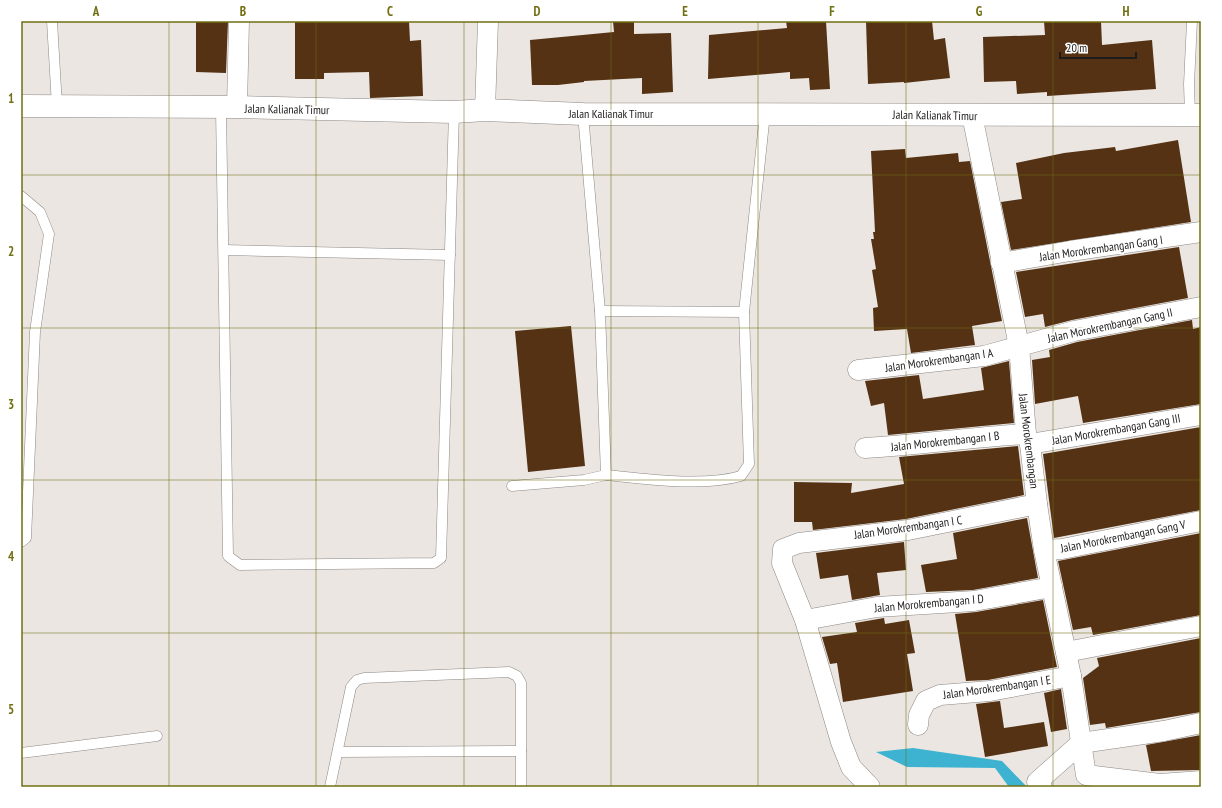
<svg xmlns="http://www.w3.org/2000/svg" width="1222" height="808" viewBox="0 0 1222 808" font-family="'PT Sans Narrow',sans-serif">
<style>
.water{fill:#3eb3d1}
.building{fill:#543213}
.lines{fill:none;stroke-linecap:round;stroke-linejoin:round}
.lane-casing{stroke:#8d8884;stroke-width:11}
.street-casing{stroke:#8d8884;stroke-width:21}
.highway-casing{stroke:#8d8884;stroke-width:23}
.lane{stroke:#fff;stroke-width:10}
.street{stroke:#fff;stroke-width:20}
.highway{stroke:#fff;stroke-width:22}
.grid{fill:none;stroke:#727012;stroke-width:1;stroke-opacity:0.55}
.labels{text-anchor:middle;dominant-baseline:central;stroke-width:4;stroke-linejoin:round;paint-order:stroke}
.street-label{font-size:12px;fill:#1e1c1b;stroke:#fff}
.neatline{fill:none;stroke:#727012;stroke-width:1.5}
.grid-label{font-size:13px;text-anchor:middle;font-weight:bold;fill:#727012}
</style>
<rect width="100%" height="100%" fill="#ebe6e2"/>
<path class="water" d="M913,748L1002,761L1027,787H1009L995,768L907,767L876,752Z"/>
<g class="building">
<path d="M196,21H228L226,73L196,72Z"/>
<path d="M295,21H409L410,41L421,40L423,96L370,98L369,72L324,73V79H295Z"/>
<path d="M613,21H634V34L671,33L673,92L642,94V78L584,81V82L558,85H532L530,40L614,32Z"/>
<path d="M786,21H826L830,89L810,90L809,78L790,79V72L708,79L709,35L787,28Z"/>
<path d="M866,21H932L934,40L945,38L950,78L904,83V82L868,84Z"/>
<path d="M1044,21H1101L1102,45L1152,40L1156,89L1047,96V92L1017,94L1016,81L984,82L983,37L1045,35Z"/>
<path d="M1178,140L1191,222L1011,250L1001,202L1022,199L1016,163L1064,153L1115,147L1116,151Z"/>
<path d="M905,149L906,158L958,153L959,162L970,161L1002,321L972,326L975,345L911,353L907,329L874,331L873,308L878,307L872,270L876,269L871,239H874L873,232H875L871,151Z"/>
<path d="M1179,247L1188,298L1072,320L1045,327L1043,314L1025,317L1016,272Z"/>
<path d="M1192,320L1193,329L1201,327V404L1083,423L1078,396L1035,404L1032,360L1050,357L1049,350L1077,342Z"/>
<path d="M571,326L585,466L528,472L515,331Z"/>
<path d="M1009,361L1014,423L888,435L884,403L871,406L865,381L919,375L923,399L984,390L981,368Z"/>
<path d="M1201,427V510L1054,538L1043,454Z"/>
<path d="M1018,446L1024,495L906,519L813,530L812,522H794V482L852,483L851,493L904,484L899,457Z"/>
<path d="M1027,518L1038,578L973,590L926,592L921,565L957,559L953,533Z"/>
<path d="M1201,533V615L1093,635L1091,627L1073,630L1058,561Z"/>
<path d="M904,542L906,570L877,573L880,595L852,600L848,575L820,579L816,553Z"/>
<path d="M1043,600L1057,667L988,680L966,681L955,614L976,612Z"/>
<path d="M884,618L885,624L909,620L915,653L907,654L913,691L843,702L837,663L830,664L822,637L857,632L855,623Z"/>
<path d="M1201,638V712L1106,728L1105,723L1090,725L1083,678L1099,666L1097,658Z"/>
<path d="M1061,689L1067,729L1051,732L1044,693Z"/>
<path d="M1000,701L1004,728L1044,722L1048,746L985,757L976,704Z"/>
<path d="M1201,735V770L1151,771L1146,745Z"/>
</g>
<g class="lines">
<defs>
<g id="lane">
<path d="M52,21L57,106"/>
<path d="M221,109L228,556L240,565L434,563L441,558L454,112"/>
<path d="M1190,115L1189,84L1192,21"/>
<path d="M21,196L40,212L49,234L35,332L26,538L21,542"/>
<path d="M224,250L450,255"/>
<path d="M600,311L744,312"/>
<path d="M606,475C646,479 703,487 741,476L749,464L744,312L765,113"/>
<path d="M512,486L584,480L606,475L600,311L583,114"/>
<path d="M338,752L521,751"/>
<path d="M21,753L157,736"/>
<path d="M330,787L351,687L357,680L364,678L509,672L517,676L521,683V787"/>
</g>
<g id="street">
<path d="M237,107L239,21"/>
<path d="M485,110L488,21"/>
<path d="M972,115L1019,346L1026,434L1030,444L1037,504L1044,550L1071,676L1086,775L1160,784L1201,781"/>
<path d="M1001,263L1070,251L1201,232"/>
<path d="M858,370L984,356L1074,331L1201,307"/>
<path d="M1030,444L1201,415"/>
<path d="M865,448C919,445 972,437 1026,434"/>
<path d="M1044,550L1062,549L1201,521"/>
<path d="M805,620L877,607L974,601L1052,587"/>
<path d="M1066,652L1201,626"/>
<path d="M918,725L919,715L926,701L940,695L990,691L1071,676"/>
<path d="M1081,743L1164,731L1201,723"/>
<path d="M870,787L851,767L841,742L805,620L782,563L783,549L799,543L908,530L1037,504"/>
<path d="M1042,787L1037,782L1081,743"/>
</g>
<path id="highway" d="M21,106L237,107L454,112L485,110L583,114L1201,115"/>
</defs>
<use href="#lane" class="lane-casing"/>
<use href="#street" class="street-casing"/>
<use href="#highway" class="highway-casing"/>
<use href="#lane" class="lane"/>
<use href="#street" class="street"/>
<use href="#highway" class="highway"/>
</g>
<path class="grid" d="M169,21V787M316,21V787M464,21V787M611,21V787M758,21V787M906,21V787M1053,21V787M21,175H1201M21,328H1201M21,480H1201M21,633H1201"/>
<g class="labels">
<g class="street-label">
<text transform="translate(287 109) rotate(1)">Jalan Kalianak Timur</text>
<text x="611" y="113">Jalan Kalianak Timur</text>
<text transform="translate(935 115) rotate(1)">Jalan Kalianak Timur</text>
<text transform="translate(1101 248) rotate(-8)">Jalan Morokrembangan Gang I</text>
<text transform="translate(1110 325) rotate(-12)">Jalan Morokrembangan Gang II</text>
<text transform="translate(939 360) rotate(-8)">Jalan Morokrembangan I A</text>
<text transform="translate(1116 429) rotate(-10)">Jalan Morokrembangan Gang III</text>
<text transform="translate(945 441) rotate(-6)">Jalan Morokrembangan I B</text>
<text transform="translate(1029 441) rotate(83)">Jalan Morokrembangan</text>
<text transform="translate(908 527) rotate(-8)">Jalan Morokrembangan I C</text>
<text transform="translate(1123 536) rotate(-11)">Jalan Morokrembangan Gang V</text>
<text transform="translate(929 603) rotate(-5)">Jalan Morokrembangan I D</text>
<text transform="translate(997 687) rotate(-8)">Jalan Morokrembangan I E</text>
</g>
</g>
<rect width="1222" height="808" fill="none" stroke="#ffffff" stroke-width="44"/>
<path d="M1060 52v6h76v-6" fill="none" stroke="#1e1c1b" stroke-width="2"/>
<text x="1066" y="52" font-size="12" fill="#1e1c1b" stroke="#ffffff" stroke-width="3" paint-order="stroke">20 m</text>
<rect x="22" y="22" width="1178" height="764" class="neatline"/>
<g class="grid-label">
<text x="96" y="16">A</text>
<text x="243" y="16">B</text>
<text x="390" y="16">C</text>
<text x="537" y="16">D</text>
<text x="685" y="16">E</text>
<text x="832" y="16">F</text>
<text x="979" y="16">G</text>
<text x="1126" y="16">H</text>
<text x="11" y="103">1</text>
<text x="11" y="256">2</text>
<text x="11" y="409">3</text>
<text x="11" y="561">4</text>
<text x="11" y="714">5</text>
</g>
</svg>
